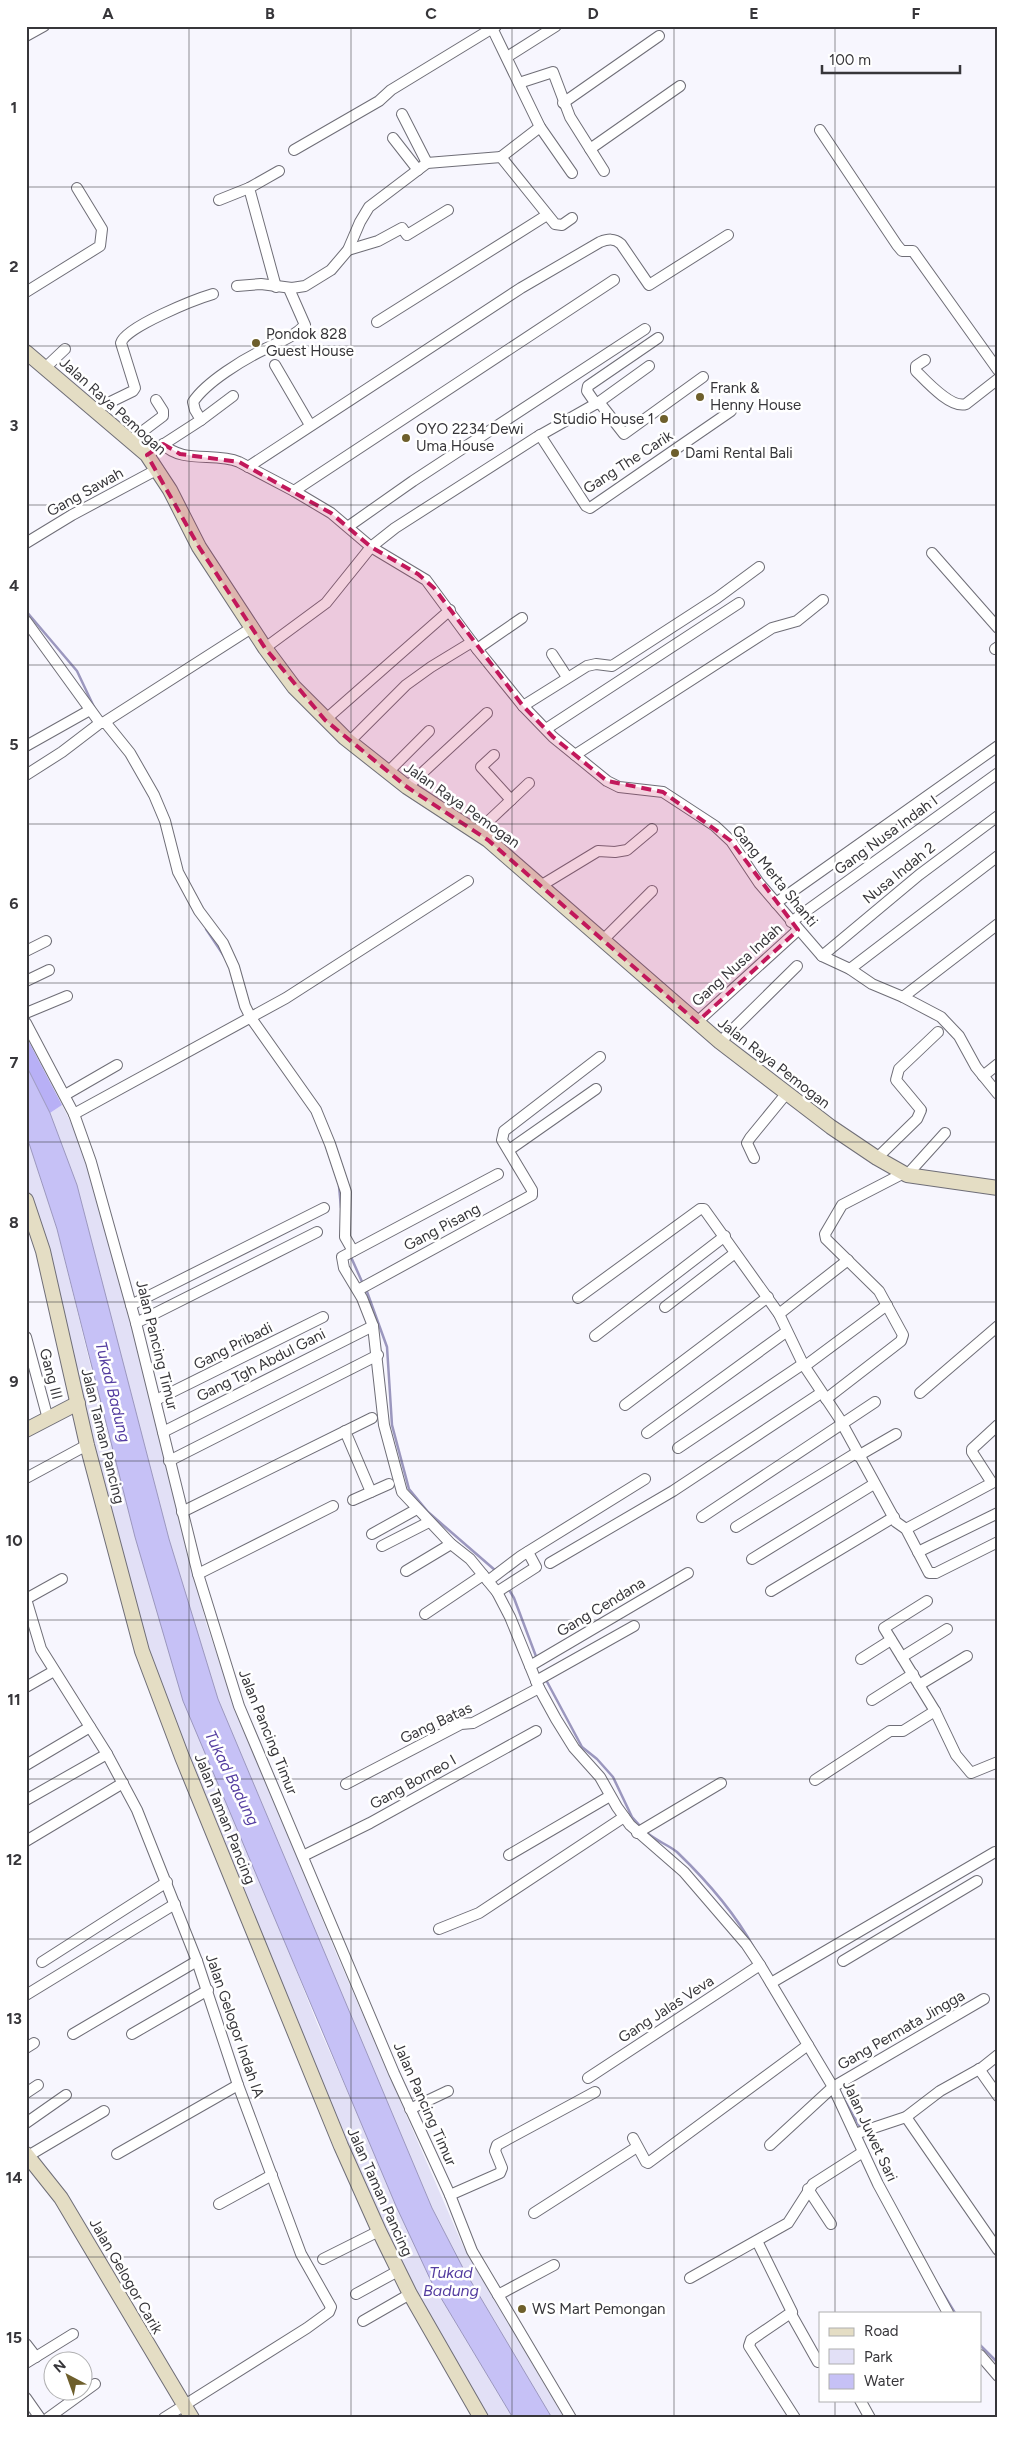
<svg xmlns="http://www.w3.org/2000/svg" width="1024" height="2444" viewBox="0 0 1024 2444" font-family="Figtree,sans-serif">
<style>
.green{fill:#e2e0f6}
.forest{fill:#b8b0f6}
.water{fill:#c6c1f6;stroke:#9b97be}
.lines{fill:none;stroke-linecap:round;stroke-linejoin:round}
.stream{stroke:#9b97be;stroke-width:2.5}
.street-casing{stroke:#6f6e77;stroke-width:12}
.secondary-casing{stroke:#6f6e77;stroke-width:16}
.street{stroke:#fff;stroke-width:10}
.secondary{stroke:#e4ddc4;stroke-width:14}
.marked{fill:#c2185b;fill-opacity:0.2;stroke:#c2185b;stroke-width:4;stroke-dasharray:10 6;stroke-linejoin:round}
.grid{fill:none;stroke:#37363a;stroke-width:1;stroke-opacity:0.55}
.poi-dot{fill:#6e5f2c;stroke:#fff;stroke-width:2}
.labels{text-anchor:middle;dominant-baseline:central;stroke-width:5;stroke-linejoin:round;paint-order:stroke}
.poi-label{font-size:15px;fill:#37363a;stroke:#fff;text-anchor:start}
.street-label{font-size:15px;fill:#37363a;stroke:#fff}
.water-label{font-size:16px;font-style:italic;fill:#543da0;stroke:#fff}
.neatline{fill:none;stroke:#37363a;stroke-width:2}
.grid-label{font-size:16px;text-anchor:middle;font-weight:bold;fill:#37363a}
</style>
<rect width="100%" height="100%" fill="#f7f6fe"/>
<g class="green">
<path d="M62,1105L76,1133L114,1255L206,1623L232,1698L336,1953L463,2246L564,2418H552L463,2268L432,2208L218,1699L169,1539L77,1185L50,1113Z"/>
<path d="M26,1134L57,1229L105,1425L279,1927L317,2023L432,2283L513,2418H490L402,2270L330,2107L298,2020L224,1847L153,1669L26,1190Z"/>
</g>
<path class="forest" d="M26,1036L62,1105L50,1113L26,1065Z"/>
<path class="water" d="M26,1065L50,1113L77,1185L169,1539L218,1699L432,2208L463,2268L552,2418H513L432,2283L396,2206L183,1701L135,1537L57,1229L26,1134Z"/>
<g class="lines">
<g class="stream">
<path d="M26,611L77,671L94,707"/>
<path d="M206,929L224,956"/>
<path d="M339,1186L341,1208"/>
<path d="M351,1257L363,1284"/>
<path d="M366,1289L387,1347L392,1425L409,1489L428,1512L496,1571"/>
<path d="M508,1588L514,1598L537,1659"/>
<path d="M545,1678L582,1747L597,1759L613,1777L632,1817L641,1827"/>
<path d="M645,1831C654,1840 667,1844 677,1852C706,1880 735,1913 754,1948"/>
<path d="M845,2101L861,2129"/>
<path d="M938,2285L955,2313"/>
<path d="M980,2345L998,2363"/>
</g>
<defs>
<g id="street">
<path d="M492,28L540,127L572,173"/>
<path d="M26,36L44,26"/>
<path d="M507,57L556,26"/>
<path d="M519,83L553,72L570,117L604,171"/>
<path d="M563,103L659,36"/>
<path d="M402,114L427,163"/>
<path d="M820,130L897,245L902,251H913L998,370"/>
<path d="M393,138L418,170"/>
<path d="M590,149L680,86"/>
<path d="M294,150L379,101L391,90L496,26"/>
<path d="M501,157L555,224L562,225L572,218"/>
<path d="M501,157L540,127"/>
<path d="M249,188L276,287"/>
<path d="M219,200L249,188L279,171"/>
<path d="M348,250L378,241L402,228L407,235L448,210"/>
<path d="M237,286L261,284L292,288L305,286L331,270L348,250L360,222L369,207L427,163L501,157"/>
<path d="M26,292L100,246L102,229L77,188"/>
<path d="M377,322L547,215"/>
<path d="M925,360L916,366V371C926,381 951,409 966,404L998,379"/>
<path d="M275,365L310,425"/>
<path d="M46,367L65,349"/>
<path d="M599,402L624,434L703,377"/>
<path d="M596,404L587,391L588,386L658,338"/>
<path d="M96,409L133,391L135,388L121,343C125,327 196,299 213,294"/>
<path d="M201,420L233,396"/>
<path d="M540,435L586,506L590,508L731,411"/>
<path d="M131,440L163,416V411L156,400"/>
<path d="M163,444C182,464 215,452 239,462L294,491L331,513L371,547L426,580L477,649L523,706L553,737L607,781L619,787L663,792L715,826L731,841L759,883L822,956L850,969L872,984L903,997L941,1017L959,1036L976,1067L998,1094"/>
<path d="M147,455L201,420L195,410L193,402C206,382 244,359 265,349C279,342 294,337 305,325L290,291L292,288"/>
<path d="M248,467L521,288L600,242C608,239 614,238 621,244L649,285L728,235"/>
<path d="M294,491L614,280"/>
<path d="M349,526L413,481L645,329"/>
<path d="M26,543L72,515L158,469"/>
<path d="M932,553L998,628"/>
<path d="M26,621L100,723"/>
<path d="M265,648L326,603L371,547L395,528L537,437L599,402L649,366"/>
<path d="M477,649L522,618"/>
<path d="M995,649L998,647"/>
<path d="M552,654L567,677"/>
<path d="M523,706L587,666L596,664L612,666L717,598L759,567"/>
<path d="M325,720L450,610"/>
<path d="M105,722L130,753L154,795L165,821L178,872L199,911L223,943L234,967L245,1006L251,1018L316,1110L330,1144L346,1192L345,1237L353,1251"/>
<path d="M546,729L739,603"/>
<path d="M349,742L406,685L431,667L472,642"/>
<path d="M26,746L90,710"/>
<path d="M494,755L481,767L511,800"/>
<path d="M575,755L772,628L797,621L823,600"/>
<path d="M388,772L429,731"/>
<path d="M26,775L62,752L100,723H103L253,627"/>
<path d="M407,787L487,713"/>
<path d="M477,832L529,783"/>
<path d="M542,885L598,851L615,852L627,850L652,829"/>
<path d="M776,903L998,746"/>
<path d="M791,922L998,773"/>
<path d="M603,940L652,891"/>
<path d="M26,951L46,941"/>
<path d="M822,956L919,875L998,816"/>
<path d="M850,969L998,856"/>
<path d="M26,981L49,970"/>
<path d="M903,997L998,924"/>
<path d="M26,1013L67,996"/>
<path d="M697,1022L798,930"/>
<path d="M26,1023L74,1114L91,1162L136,1323L198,1574L239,1706L394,2073L450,2195L472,2251L571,2418"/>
<path d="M720,1042L797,966"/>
<path d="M983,1076L998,1064"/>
<path d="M65,1095L117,1065"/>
<path d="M74,1114L286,998L468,881"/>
<path d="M509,1150L596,1089"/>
<path d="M754,1158L747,1143L750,1138L786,1094"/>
<path d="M877,1158L917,1119L921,1110L896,1080L899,1069L938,1032"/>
<path d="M498,1174L342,1257L344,1268L362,1298L373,1326L384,1425L402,1492L451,1544L470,1559L497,1592L510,1617L539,1688L556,1719L574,1748L600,1777L617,1807L630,1825L684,1872L746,1944L760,1965L833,2087L878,2184L948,2313"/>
<path d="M907,1175L945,1133"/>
<path d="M358,1290L532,1195V1190L502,1140L504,1131L600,1057"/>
<path d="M578,1298L700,1209H704L779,1314L803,1364L839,1418L896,1522L906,1529L929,1573H936L998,1542"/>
<path d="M131,1305L324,1208"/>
<path d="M665,1307L735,1253"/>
<path d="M779,1314L848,1260"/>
<path d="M136,1323L317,1232"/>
<path d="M595,1336L725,1236"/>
<path d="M26,1337L48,1419"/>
<path d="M805,1366L887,1305"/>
<path d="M920,1393L998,1326"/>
<path d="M826,1399L901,1341L903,1335L879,1291L826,1239L825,1234L842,1205L904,1173"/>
<path d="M156,1400L323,1317"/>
<path d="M625,1405L768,1297"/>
<path d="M345,1431L371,1492"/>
<path d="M163,1432L373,1326"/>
<path d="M647,1433L786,1332"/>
<path d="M678,1448L803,1364"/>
<path d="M858,1456L896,1434"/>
<path d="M169,1461L378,1355"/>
<path d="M26,1478L87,1445"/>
<path d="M353,1500L389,1484"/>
<path d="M182,1512L372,1418"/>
<path d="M702,1517L875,1402"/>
<path d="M736,1527L856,1453"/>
<path d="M906,1529L992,1483L972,1452V1449L998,1425"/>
<path d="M372,1534L417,1509"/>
<path d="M382,1546L429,1522"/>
<path d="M918,1552L998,1513"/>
<path d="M752,1559L874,1484"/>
<path d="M550,1563L673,1491L821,1393"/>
<path d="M406,1571L451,1544"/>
<path d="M198,1574L333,1506"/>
<path d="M488,1581L521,1556L645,1479"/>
<path d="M771,1591L894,1517"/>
<path d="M497,1592L536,1567L528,1552"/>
<path d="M26,1599L41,1649L107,1754L137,1810L197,1961L238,2085L301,2254L331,2307L329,2312L307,2328L164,2418"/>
<path d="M26,1599L62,1579"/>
<path d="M927,1601L884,1628L935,1711L956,1755L971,1773L998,1762"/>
<path d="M425,1614L483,1575"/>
<path d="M902,1657L947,1629"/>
<path d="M861,1659L891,1640"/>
<path d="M530,1666L688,1573"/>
<path d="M536,1681L634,1626"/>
<path d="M919,1685L967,1656"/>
<path d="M26,1687L54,1671"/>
<path d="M872,1700L913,1674"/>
<path d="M26,1765L90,1727"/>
<path d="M815,1780L890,1731H903L935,1711"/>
<path d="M346,1784L461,1724L473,1723L539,1688"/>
<path d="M26,1800L107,1754"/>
<path d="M637,1833L721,1783"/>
<path d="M26,1841L123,1783"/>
<path d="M509,1855L610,1796"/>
<path d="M303,1856L370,1823L536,1731"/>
<path d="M439,1929L479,1913L624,1817"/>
<path d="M843,1961L977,1881"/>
<path d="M42,1962L167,1882"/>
<path d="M771,1983L995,1852"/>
<path d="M26,1995L175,1904"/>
<path d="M73,2034L197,1961"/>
<path d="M132,2034L208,1990"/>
<path d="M26,2048L34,2043"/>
<path d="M979,2069L998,2096"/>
<path d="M588,2078L760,1965"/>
<path d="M26,2093L38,2085"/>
<path d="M410,2109L448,2091"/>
<path d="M906,2117L998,2250"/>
<path d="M26,2123L66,2095"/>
<path d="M855,2134L906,2117L940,2091L983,2067L998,2055"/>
<path d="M633,2138L646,2162L648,2163L808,2045"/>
<path d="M770,2145L833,2087L984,1999"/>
<path d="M117,2154L238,2085"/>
<path d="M28,2156L104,2111"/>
<path d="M808,2189L831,2224"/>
<path d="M450,2195L500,2173L502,2168L495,2151L497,2145L595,2092"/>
<path d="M219,2204L272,2175"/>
<path d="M534,2213L637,2147"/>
<path d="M757,2241L792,2312L751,2340L749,2346L795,2418"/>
<path d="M323,2259L379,2231"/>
<path d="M690,2278L788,2223L813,2184L863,2152"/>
<path d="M356,2294L398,2271"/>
<path d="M498,2295L554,2265"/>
<path d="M791,2314L818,2362"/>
<path d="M363,2321L410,2294"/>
<path d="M26,2344L36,2357"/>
<path d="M980,2355L998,2376"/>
<path d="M26,2363L73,2334"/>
<path d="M26,2398L40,2418"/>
<path d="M860,2400L870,2418"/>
<path d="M48,2418L95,2384"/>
</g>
<g id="secondary">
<path d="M26,352L147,455L170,490L199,547L265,648L294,687L345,738L407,787L488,840L720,1042L831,1127L877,1158L907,1175L998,1188"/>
<path d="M26,1200L43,1251L87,1445L142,1651L182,1757L341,2146L379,2231L410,2294L481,2418"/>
<path d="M26,1430L78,1403"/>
<path d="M26,2154L61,2198L192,2418"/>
</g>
</defs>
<use href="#street" class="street-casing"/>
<use href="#secondary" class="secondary-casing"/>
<use href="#street" class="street"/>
<use href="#secondary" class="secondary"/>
</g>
<path class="marked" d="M163,444L180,454L239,462L331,513L371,547L418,574L434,588L523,706L553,737L607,781L663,792L731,841L798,930L697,1022L488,840L407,787L325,720L265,648L199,547L147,455Z"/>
<path class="grid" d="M189,26V2418M351,26V2418M512,26V2418M674,26V2418M835,26V2313M26,187H998M26,346H998M26,505H998M26,665H998M26,824H998M26,983H998M26,1142H998M26,1302H998M26,1461H998M26,1620H998M26,1779H998M26,1939H998M26,2098H998M26,2257H998M835,2400V2418"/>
<g class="poi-dot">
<circle cx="256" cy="343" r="5"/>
<circle cx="700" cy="397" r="5"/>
<circle cx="664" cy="419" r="5"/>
<circle cx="406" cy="438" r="5"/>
<circle cx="675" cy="453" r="5"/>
<circle cx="522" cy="2309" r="5"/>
</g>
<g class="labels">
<g class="poi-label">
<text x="266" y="334">Pondok 828<tspan x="266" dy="17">Guest House</tspan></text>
<text x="710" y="388">Frank &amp;<tspan x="710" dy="17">Henny House</tspan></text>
<text x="654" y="419" text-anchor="end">Studio House 1</text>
<text x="416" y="429">OYO 2234 Dewi<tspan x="416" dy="17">Uma House</tspan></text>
<text x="685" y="453">Dami Rental Bali</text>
<text x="532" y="2309">WS Mart Pemongan</text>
</g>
<g class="street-label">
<text transform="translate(113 406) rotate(42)">Jalan Raya Pemogan</text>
<text transform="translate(628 462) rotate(-33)">Gang The Carik</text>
<text transform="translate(85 492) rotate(-29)">Gang Sawah</text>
<text transform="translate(462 805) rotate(35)">Jalan Raya Pemogan</text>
<text transform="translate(886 835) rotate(-36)">Gang Nusa Indah I</text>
<text transform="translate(899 873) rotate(-39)">Nusa Indah 2</text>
<text transform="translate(775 876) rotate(51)">Gang Merta Shanti</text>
<text transform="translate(737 965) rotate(-42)">Gang Nusa Indah</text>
<text transform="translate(774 1063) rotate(38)">Jalan Raya Pemogan</text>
<text transform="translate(442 1227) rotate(-28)">Gang Pisang</text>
<text transform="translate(157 1345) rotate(76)">Jalan Pancing Timur</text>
<text transform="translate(233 1346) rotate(-27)">Gang Pribadi</text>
<text transform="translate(261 1365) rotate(-27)">Gang Tgh Abdul Gani</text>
<text transform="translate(51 1374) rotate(75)">Gang III</text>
<text transform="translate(103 1436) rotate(76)">Jalan Taman Pancing</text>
<text transform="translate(601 1607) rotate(-31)">Gang Cendana</text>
<text transform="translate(436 1723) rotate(-25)">Gang Batas</text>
<text transform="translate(268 1732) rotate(68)">Jalan Pancing Timur</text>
<text transform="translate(413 1782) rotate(-29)">Gang Borneo I</text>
<text transform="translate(225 1819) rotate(68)">Jalan Taman Pancing</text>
<text transform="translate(666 2009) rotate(-33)">Gang Jalas Veva</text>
<text transform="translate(235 2026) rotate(71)">Jalan Gelogor Indah IA</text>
<text transform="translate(901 2030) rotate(-30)">Gang Permata Jingga</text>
<text transform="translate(425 2104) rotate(66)">Jalan Pancing Timur</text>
<text transform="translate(870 2131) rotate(65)">Jalan Juwet Sari</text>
<text transform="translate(380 2192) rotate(66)">Jalan Taman Pancing</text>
<text transform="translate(126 2276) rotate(60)">Jalan Gelogor Carik</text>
</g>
<g class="water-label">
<text transform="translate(113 1392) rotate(76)">Tukad Badung</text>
<text transform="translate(232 1778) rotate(64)">Tukad Badung</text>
<text x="451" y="2272">Tukad<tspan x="451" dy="18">Badung</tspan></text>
</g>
</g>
<rect width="1024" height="2444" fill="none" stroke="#ffffff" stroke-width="55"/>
<rect x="819" y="2312" width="162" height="90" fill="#ffffff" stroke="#afafb0"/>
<rect x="829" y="2328" width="25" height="8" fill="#e4ddc4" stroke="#afafb0"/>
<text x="864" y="2336" font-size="15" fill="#37363a">Road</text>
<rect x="829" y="2349" width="25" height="15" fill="#e2e0f6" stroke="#afafb0"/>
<text x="864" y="2362" font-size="15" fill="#37363a">Park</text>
<rect x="829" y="2374" width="25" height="15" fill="#c6c1f6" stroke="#afafb0"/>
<text x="864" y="2386" font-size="15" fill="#37363a">Water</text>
<g transform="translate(68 2376) rotate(319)"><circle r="24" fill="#ffffff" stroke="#afafb0"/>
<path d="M0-4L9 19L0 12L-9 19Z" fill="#6e5f2c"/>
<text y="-8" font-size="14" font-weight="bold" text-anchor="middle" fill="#37363a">N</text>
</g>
<path d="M822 65v8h138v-8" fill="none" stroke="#37363a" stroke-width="2.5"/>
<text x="829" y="65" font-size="15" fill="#37363a" stroke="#ffffff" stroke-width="4" paint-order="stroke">100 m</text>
<rect x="28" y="28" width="968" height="2388" class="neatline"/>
<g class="grid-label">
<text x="108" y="19">A</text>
<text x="270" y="19">B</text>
<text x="431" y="19">C</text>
<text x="593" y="19">D</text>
<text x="754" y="19">E</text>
<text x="916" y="19">F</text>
<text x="14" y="113">1</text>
<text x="14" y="272">2</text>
<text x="14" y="431">3</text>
<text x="14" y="591">4</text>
<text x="14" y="750">5</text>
<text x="14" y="909">6</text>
<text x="14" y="1068">7</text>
<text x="14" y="1228">8</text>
<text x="14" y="1387">9</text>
<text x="14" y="1546">10</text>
<text x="14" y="1705">11</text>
<text x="14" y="1865">12</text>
<text x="14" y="2024">13</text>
<text x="14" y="2183">14</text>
<text x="14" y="2343">15</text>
</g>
</svg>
